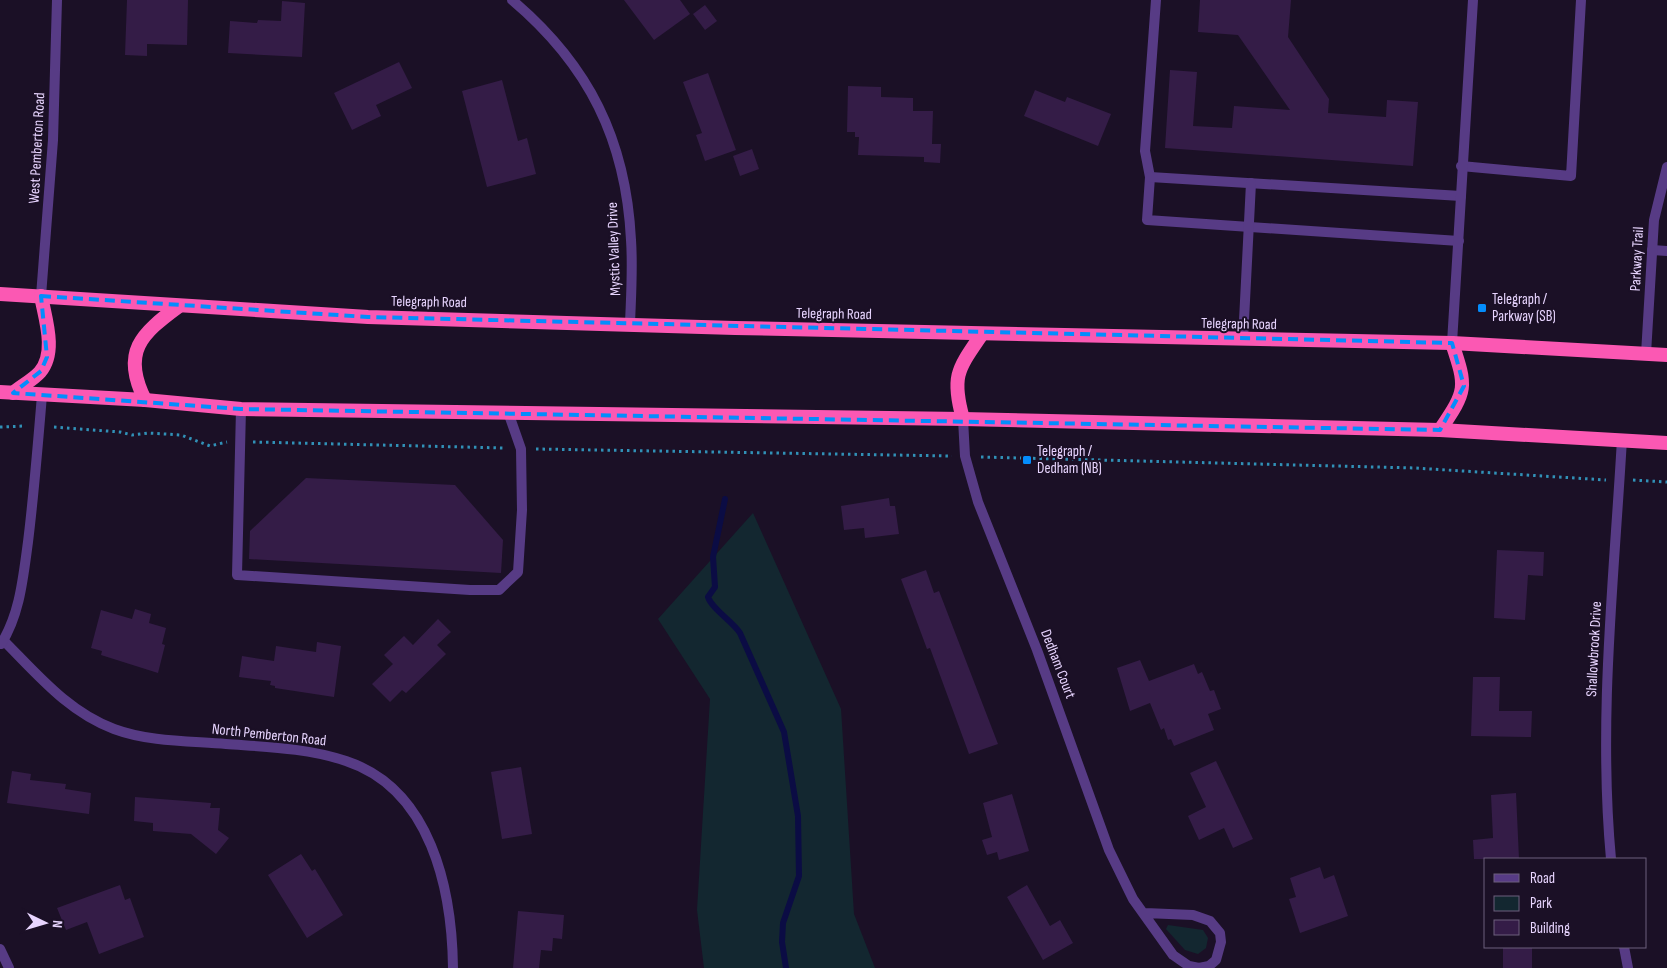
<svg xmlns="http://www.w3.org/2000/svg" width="1667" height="968" viewBox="0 0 1667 968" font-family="'Sofia Sans Condensed',sans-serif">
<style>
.green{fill:#132730}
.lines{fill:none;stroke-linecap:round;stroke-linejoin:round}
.stream{stroke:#0b0c44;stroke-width:6}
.building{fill:#341c47}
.path{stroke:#3191b7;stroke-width:3;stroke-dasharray:2.5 4;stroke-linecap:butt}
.service{stroke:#573b85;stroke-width:10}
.minor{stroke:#573b85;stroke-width:10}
.trunk{stroke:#fb58b3;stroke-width:14}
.marked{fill:none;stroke:#048dfc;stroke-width:4;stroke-dasharray:10 6;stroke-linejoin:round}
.poi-dot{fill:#048dfc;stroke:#1b1026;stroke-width:2}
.labels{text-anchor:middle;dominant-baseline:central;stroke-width:4;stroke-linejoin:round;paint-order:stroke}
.street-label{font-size:15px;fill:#e8d5ff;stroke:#1b1026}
.poi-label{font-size:15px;fill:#e8d5ff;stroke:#1b1026;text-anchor:start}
</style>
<rect width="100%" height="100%" fill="#1b1026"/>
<g class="green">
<path d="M753,513L841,709L854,914L875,968H704L697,910L710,699L658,619Z"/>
<path d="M1168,925L1203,930L1208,938L1206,948L1198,954L1185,950L1166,929Z"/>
</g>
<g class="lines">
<path class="stream" d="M725,499L713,557L715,587L708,597C712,609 732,621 740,633L784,732L798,816L799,876L783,923L782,942L786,968"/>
</g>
<g class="building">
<path d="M127,0H188L187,45L147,44V56L125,55Z"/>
<path d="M624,0H680L690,14L654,40Z"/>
<path d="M1200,0H1291L1288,37L1329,99L1328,113L1386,117L1387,100L1418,102L1413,166L1165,148L1170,70L1197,72L1193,126L1232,128L1234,106L1290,110L1238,35L1198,32Z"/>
<path d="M282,1L305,3L302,57L228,53L230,21L257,23L258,20L281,21Z"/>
<path d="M705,5L717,21L705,30L693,14Z"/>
<path d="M399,62L412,88L376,105L381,116L352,130L334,93Z"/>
<path d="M708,73L736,150L705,161L696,135L702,133L683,82Z"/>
<path d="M502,80L518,141L527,138L536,174L487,187L462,91Z"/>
<path d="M848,86L881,87V97L913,98V111H933L932,144H941L940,163L924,162V157L858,155L859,137H855V132H847Z"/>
<path d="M1035,90L1065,102L1067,97L1111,114L1098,146L1024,116Z"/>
<path d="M752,149L759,169L740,176L733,156Z"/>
<path d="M306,478L455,485L503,540L501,573L249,559L250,531Z"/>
<path d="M889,498L890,506H895L899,534L865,538L864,528L844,530L841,506Z"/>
<path d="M1497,550L1544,552L1543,576L1528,575L1525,620L1494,618Z"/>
<path d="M926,570L934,593L939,591L998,744L969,754L930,648L927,649L901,579Z"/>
<path d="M135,609L151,614L149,623L166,628L162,644L165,645L158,673L101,655L102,651L91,648L101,610L132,619Z"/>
<path d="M438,619L451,632L437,645L446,654L406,693L402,690L390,702L372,684L393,664L384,655L404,636L413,645Z"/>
<path d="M317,642L341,646L334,697L275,688V686L270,685L271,681L239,677L242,656L274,661L276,646L316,652Z"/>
<path d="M1140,660L1149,681L1194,664L1198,674L1202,672L1210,691L1214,690L1221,709L1208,714L1214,730L1174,746L1171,739L1168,740L1164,728L1161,730L1150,703L1130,711L1117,668Z"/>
<path d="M1473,677H1500L1499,711H1532L1531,737L1471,736Z"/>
<path d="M1216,761L1253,839L1233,848L1224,828L1199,840L1188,816L1206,807L1190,773Z"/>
<path d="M521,767L532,834L502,839L491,772Z"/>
<path d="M12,771L31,774L30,780L66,784L65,789L91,793L89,814L7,803Z"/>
<path d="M1516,793L1519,859H1474L1473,840L1493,838L1491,795Z"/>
<path d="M1012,794L1029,851L999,860L997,852L987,855L982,840L992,837L983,803Z"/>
<path d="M135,797L211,803L210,808H220L218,830L229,838L216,854L191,834L153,831V823L134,821Z"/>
<path d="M301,854L312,871L315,869L343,915L307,938L268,875Z"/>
<path d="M1320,867L1324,879L1334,875L1348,916L1300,933L1289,899L1296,897L1290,878Z"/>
<path d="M120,885L125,900L130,898L144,937L99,954L87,922L66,930L57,908Z"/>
<path d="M1027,885L1050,926L1060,920L1073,943L1043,960L1007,897Z"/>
<path d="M518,911L564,915L562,939L553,938L552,951L541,950L539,968H513Z"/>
<rect x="1503" y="947" width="29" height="21"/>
</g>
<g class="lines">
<g class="path">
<path d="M0,427L25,426"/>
<path d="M54,427L120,432L132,435L148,433L181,435L210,446L227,442"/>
<path d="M253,442L505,448"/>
<path d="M536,449L952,456"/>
<path d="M981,457L1415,468L1606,480"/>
<path d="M1633,480L1667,482"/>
</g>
<g class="service">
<path d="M1156,0L1145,151L1150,177L1147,220L1459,241"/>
<path d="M1461,166L1571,176L1581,0"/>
<path d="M1150,177L1461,196"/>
<path d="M1243,340L1251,183"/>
<path d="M1452,343L1473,0"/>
<path d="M241,409L237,575L470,590H499L518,572L522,510L521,449L508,412"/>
</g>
<g class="minor">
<path d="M512,0C589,65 626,140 631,240C633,268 631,296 630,324"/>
<path d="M1652,250L1667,251"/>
<path d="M41,296L53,140L57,0"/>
<path d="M1646,354L1654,220L1667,167"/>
<path d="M963,419L965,456L978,502L1037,650L1109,850L1133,899L1173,955L1189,966L1199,968L1209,966L1216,960L1221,942L1220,933L1210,921L1193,915L1145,913"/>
<path d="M3,640C37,674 68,712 114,729C149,742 190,741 226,744C266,747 308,748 346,761C431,789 452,889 453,968"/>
<path d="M1,644C20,614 23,578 28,542C34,493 38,444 42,395"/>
<path d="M1611,859C1598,719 1614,579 1622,439"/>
<path d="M1624,947L1628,968"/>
<path d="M0,949L9,968"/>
</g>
<g class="trunk">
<path d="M0,294L368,317L735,328L1452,343L1667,355"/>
<path d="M0,392L145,400L241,409L963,419L1440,430L1667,443"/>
<path d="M13,393C21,386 33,380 40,372C57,352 45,318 41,296"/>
<path d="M145,400C121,352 141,334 179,306"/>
<path d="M963,419C951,376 958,369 982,334"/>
<path d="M1440,430C1467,390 1467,388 1452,343"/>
</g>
</g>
<path class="marked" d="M41,296L368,317L1452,343L1464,386L1440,430L241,409L13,393L41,371L47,357Z"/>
<g class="poi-dot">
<rect x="1477" y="303" width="10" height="10" rx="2.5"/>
<rect x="1022" y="455" width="10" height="10" rx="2.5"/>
</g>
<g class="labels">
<g class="street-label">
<text transform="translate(37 148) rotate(-87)">West Pemberton Road</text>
<text transform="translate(614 249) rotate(-92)">Mystic Valley Drive</text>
<text transform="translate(1637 259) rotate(-87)">Parkway Trail</text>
<text transform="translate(429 302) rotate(1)">Telegraph Road</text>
<text transform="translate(834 314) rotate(1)">Telegraph Road</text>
<text transform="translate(1239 324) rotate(1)">Telegraph Road</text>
<text transform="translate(1594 649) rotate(-87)">Shallowbrook Drive</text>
<text transform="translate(1058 664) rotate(69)">Dedham Court</text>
<text transform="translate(269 735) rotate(6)">North Pemberton Road</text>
</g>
<g class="poi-label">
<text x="1492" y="299">Telegraph /<tspan x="1492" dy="17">Parkway (SB)</tspan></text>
<text x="1037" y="451">Telegraph /<tspan x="1037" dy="17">Dedham (NB)</tspan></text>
</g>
</g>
<rect x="1484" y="858" width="162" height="90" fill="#1b1026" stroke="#6d5f7d"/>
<rect x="1494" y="874" width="25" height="8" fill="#573b85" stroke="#6d5f7d"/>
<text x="1530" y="883" font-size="15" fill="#e8d5ff">Road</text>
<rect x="1494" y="896" width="25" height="15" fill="#132730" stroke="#6d5f7d"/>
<text x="1530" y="908" font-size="15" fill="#e8d5ff">Park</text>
<rect x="1494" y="920" width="25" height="15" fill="#341c47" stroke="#6d5f7d"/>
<text x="1530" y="933" font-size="15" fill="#e8d5ff">Building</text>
<g transform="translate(45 923) rotate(95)" stroke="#1b1026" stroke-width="4" paint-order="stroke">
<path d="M0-4L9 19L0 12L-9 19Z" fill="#e8d5ff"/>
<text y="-8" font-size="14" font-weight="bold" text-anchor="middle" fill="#e8d5ff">N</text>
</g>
</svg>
